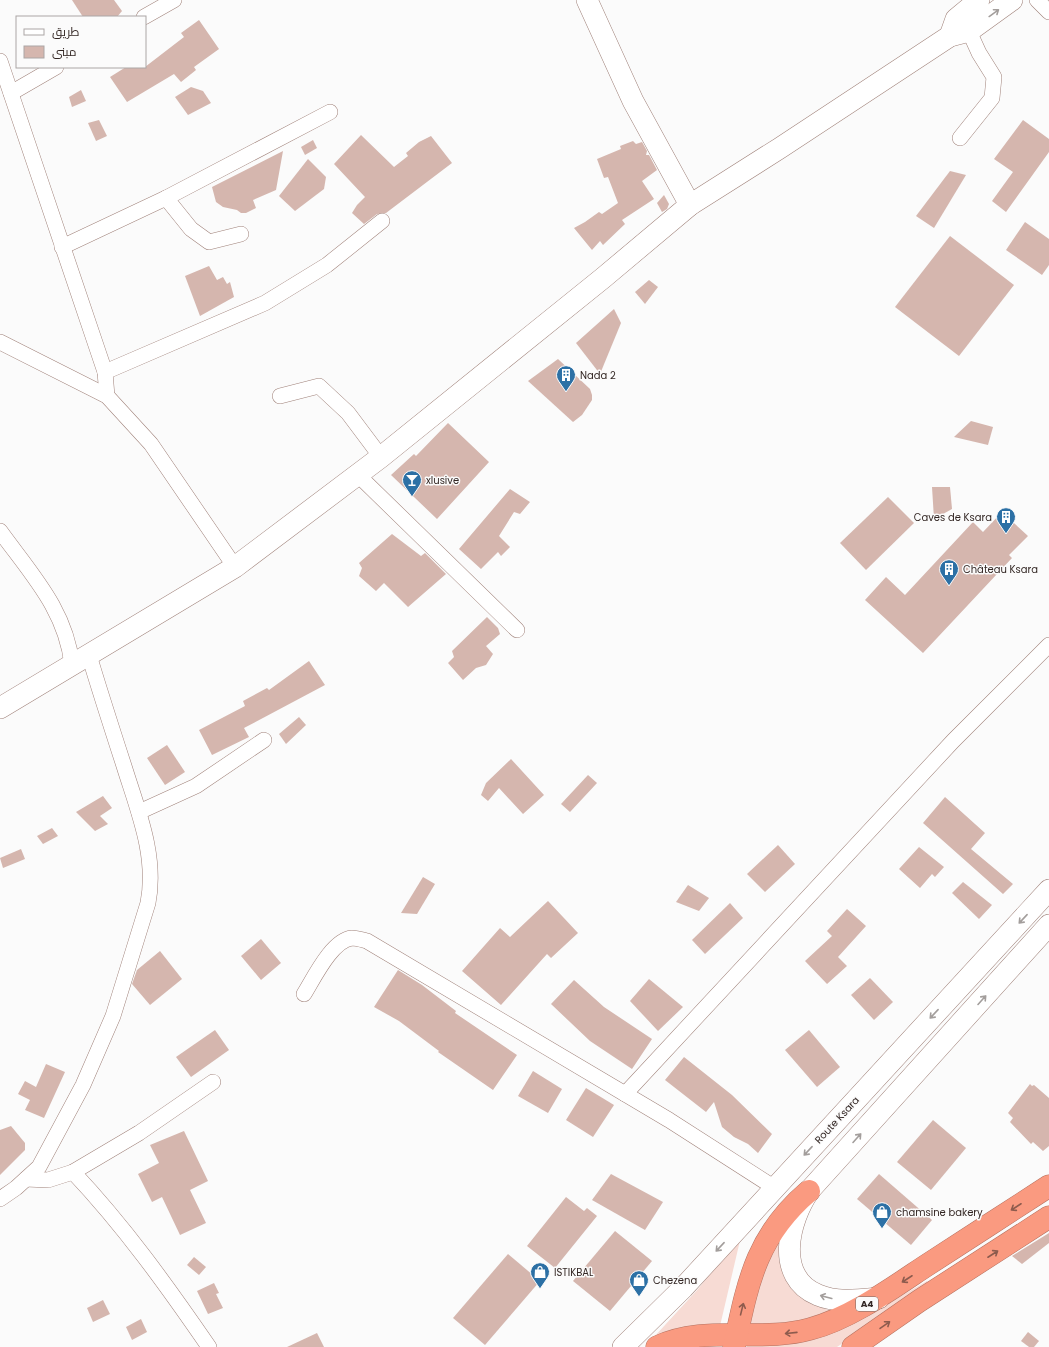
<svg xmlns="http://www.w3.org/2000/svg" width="1049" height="1347" viewBox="0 0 1049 1347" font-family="Poppins,Cairo,sans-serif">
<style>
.garden{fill:#f7dbd4}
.building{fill:#d5b6ae}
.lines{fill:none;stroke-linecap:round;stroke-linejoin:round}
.street-casing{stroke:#a0827a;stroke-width:16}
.secondary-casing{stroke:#a0827a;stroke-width:22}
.highway-casing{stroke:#b47260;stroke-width:23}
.street{stroke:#fff;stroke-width:15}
.secondary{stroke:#fff;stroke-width:21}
.highway{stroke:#fa9a80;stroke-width:22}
.oneway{stroke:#a39e9c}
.oneway2{stroke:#8d5b4d}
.labels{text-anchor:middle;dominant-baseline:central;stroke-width:3;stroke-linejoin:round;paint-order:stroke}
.shield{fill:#fbfbfb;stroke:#6f6764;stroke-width:1}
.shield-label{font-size:9px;font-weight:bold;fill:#332724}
.poi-label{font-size:10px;fill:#332724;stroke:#fbfbfb;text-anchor:start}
.street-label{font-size:10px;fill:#332724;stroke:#fbfbfb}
</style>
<rect width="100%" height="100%" fill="#fbfbfb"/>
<g class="garden">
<path d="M742,1232L720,1326L654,1337L699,1288Z"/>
<path d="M781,1236L813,1304L833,1312L827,1316L747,1329L758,1282Z"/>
<path d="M927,1281L930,1285L837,1347H747V1344L882,1307Z"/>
</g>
<g class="building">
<path d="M72,0H114L122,11L117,17H83Z"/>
<path d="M199,20L219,49L194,67L196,70L181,82L174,74L127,102L110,77L126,67H145L184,37L181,33Z"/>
<path d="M191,87L203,91L211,103L188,115L175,97Z"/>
<path d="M81,90L86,101L72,107L69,97Z"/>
<path d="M99,120L107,136L96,141L88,123Z"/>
<path d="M1023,120L1049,139V152L1006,212L992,201L1013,172L994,159Z"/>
<path d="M361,135L394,167L408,156L406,153L419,142L431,136L452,163L386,213L377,214L364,224L352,213L357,205L365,197L334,164Z"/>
<path d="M313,140L317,148L305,155L301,147Z"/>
<path d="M633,141L636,144L642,142L647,151L646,155H649L657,170L642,181L654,199L622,220L625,224L603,245L600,241L592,250L574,228L585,222L599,212L602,214L618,203L608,177L604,178L597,159L621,149L620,146Z"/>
<path d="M283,151L276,190L253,200L256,208L246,213H241L237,210L223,207L216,202L212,187Z"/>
<path d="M308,159L326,177L324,189L295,211L279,196Z"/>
<path d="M950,171L966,175L934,228L916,216Z"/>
<path d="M664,195L669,204L667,209L662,212L657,203Z"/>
<path d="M1025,222L1049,239V265L1042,275L1006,250Z"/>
<path d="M950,236L1014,285L959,356L895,307Z"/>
<path d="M209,266L217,280L223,277L227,284L230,282L234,297L200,316L185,276Z"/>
<path d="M649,280L658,287L645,304L635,292Z"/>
<path d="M614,309L621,323L600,374L576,343Z"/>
<path d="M558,359L590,389L592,395V400L582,415L573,422L528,381Z"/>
<path d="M971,421L993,427L988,445L954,437Z"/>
<path d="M448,423L489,462L437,519L391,475L414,454L416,456Z"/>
<path d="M932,487H950L952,509L934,519Z"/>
<path d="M510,489L530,502L520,514L514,512L499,536L510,547L501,556L498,552L481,569L459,549Z"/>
<path d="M888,497L914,523L866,570L840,543Z"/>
<path d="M1002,512L1028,536L1009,555L1012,558L923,653L865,600L886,577L905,595L973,522L983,532Z"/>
<path d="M392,534L421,556L425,553L446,574L408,607L384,583L376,591L359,576L362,568L359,563Z"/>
<path d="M487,617L498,628L500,634L486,646L493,654L486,665L476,668L463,680L448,663L454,657L452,651Z"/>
<path d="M309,661L325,685L244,728L249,737L212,755L199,730L245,706L243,701L267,688L269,690Z"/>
<path d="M299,717L306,725L286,744L279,734Z"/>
<path d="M167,745L185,772L165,785L147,758Z"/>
<path d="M511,759L544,795L523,814L499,788L488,801L481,795L486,783Z"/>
<path d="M588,775L597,783L570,812L561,804Z"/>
<path d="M103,796L112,808L100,816L108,824L95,831L76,812Z"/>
<path d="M945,797L985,833L971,849L1013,884L1003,894L923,823Z"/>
<path d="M52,828L58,836L43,844L37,836Z"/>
<path d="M778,845L795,864L765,892L747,874Z"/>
<path d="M919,847L944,867L935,877L932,874L920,888L899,869Z"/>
<path d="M21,849L25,859L3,868L0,858Z"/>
<path d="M423,877L435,884L417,914L401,913Z"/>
<path d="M963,882L992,905L979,919L952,893Z"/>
<path d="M688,885L709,898L699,911L676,902Z"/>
<path d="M548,901L578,933L551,958L547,954L501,1005L462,971L500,928L510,937Z"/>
<path d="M730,903L743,918L705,954L692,940Z"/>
<path d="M847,909L866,926L838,957L847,966L827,984L805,961L832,936L827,931Z"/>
<path d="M261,939L281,963L261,980L241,956Z"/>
<path d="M160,951L182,979L150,1005L132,984L137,970Z"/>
<path d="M398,970L422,985L456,1011L455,1013L517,1055L493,1090L438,1052L439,1051L399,1021L374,1007Z"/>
<path d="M870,978L893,1002L874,1020L851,995Z"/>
<path d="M649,979L683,1007L658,1031L630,1001Z"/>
<path d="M574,980L604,1007L652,1039L632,1069L590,1041L551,1004Z"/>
<path d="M215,1030L229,1050L191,1077L176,1057Z"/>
<path d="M809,1030L840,1067L817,1087L785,1050Z"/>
<path d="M684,1057L732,1095L772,1134L758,1153L748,1144L734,1137L722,1127L714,1102L706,1112L665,1080Z"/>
<path d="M46,1064L65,1072L44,1118L25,1110L30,1100L18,1094L25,1081L36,1087Z"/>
<path d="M533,1071L562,1089L548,1113L518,1096Z"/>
<path d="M1030,1084L1032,1086L1034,1085L1049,1098V1146L1043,1151L1033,1142L1031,1144L1010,1122L1013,1118L1008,1113Z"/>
<path d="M586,1088L614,1105L593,1137L566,1120Z"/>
<path d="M933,1120L966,1148L931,1190L897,1162Z"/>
<path d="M11,1126L25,1143V1150L0,1175V1130Z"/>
<path d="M184,1131L208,1181L190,1190L206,1223L180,1235L162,1197L152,1202L138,1174L159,1163L150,1145Z"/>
<path d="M611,1174L663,1202L645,1230L592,1200Z"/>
<path d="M879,1174L932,1220L911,1245L857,1199Z"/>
<path d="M566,1197L584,1211L587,1208L597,1216L555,1268L527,1246Z"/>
<path d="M615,1231L652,1261L610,1311L573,1281Z"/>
<path d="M1049,1233V1243L1022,1264L1012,1256Z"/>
<path d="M508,1254L540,1281L485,1345L453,1318Z"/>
<path d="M194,1257L206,1267L199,1275L187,1265Z"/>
<path d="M214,1283L219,1293L216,1294L223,1308L208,1314L197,1291Z"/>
<path d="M103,1300L110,1314L93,1322L87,1308Z"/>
<path d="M141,1319L147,1332L132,1340L126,1327Z"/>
<path d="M1028,1332L1039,1341L1034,1347H1029L1021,1341Z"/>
<path d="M317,1333L324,1347H287Z"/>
</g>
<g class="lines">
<defs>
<g id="street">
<path d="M1037,0L1049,12"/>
<path d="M144,17L174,0"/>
<path d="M0,61L105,372L107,396"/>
<path d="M11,93L56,67"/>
<path d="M960,138L992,98L994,77L979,53L969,31"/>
<path d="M166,198L330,112"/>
<path d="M62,247L166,198L191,229L209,242L241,234"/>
<path d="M0,342L107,396L151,444L235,567"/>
<path d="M105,372L265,303L327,265L382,221"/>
<path d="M280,396L319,386L348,413L381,457"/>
<path d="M358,475L517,630"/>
<path d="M0,531C31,574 66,610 72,665"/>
<path d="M139,812L196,786L264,740"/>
<path d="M304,994C314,978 332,940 352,938C357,938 363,940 367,941L669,1120L775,1188"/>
<path d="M625,1094L953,741L1049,645"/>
<path d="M73,1172C124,1226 167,1286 209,1347"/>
<path d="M26,1179L48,1180L73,1172L139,1133L213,1082"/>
<path d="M0,1199L16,1188L39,1167L83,1085L113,1016L148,903C157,856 138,811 124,766C112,729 100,692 89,655"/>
</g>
<g id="secondary">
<path d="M587,0L633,101L690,205"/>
<path d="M950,36L956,19L979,0"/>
<path d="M0,708L235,567L381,457L603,278L690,205L780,148L950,36L969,31L1012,0"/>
<path d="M879,1298C858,1300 837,1303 818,1295C774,1277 789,1220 809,1191L1049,925"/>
<path d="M623,1347L683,1288L1049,890"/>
</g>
<g id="highway">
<path d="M657,1347C705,1324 760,1343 810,1329C849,1319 891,1289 924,1267C966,1240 1007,1213 1049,1186"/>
<path d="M734,1347C748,1282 756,1236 809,1191"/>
<path d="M853,1347L919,1301L1049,1217"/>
</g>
</defs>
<use href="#street" class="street-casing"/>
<use href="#secondary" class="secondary-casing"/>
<use href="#highway" class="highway-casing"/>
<use href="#street" class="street"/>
<use href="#secondary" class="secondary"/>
<use href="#highway" class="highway"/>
</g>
<defs><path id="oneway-shaft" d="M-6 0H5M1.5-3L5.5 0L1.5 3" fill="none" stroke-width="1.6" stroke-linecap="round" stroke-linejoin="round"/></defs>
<g class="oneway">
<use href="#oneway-shaft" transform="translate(994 13) rotate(-36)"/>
<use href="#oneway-shaft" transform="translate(1023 919) rotate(133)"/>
<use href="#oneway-shaft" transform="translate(982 1000) rotate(-48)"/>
<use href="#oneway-shaft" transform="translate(934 1014) rotate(133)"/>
<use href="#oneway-shaft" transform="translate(857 1138) rotate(-48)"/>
<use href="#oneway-shaft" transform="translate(808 1151) rotate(133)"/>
<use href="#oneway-shaft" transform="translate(720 1247) rotate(133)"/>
<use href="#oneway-shaft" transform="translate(826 1297) rotate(-165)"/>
</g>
<g class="oneway2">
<use href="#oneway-shaft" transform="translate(1016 1207) rotate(147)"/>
<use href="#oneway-shaft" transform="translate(993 1254) rotate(-33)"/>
<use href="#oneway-shaft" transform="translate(907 1279) rotate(147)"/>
<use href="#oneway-shaft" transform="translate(742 1309) rotate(-76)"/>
<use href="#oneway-shaft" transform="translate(885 1325) rotate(-35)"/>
<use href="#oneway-shaft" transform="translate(791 1333) rotate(174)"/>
</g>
<defs>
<symbol id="building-pin" viewBox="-11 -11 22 30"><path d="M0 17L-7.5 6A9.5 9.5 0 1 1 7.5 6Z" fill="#2c70a5" stroke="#fbfbfb"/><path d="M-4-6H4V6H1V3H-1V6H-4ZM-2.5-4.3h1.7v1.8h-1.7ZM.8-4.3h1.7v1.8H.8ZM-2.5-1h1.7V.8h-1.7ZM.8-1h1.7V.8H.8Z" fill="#fff"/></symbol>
<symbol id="bar-pin" viewBox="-11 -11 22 30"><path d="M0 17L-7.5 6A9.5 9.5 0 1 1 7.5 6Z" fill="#2c70a5" stroke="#fbfbfb"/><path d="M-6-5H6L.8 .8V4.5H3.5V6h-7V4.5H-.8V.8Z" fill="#fff"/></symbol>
<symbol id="shop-pin" viewBox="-11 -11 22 30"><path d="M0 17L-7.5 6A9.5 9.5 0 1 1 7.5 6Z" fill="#2c70a5" stroke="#fbfbfb"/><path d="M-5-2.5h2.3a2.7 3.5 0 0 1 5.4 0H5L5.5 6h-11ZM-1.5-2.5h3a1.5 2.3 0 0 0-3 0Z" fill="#fff"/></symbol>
</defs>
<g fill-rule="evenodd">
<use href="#building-pin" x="555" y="364" width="22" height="30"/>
<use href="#bar-pin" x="401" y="469" width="22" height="30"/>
<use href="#building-pin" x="995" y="506" width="22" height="30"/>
<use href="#building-pin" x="938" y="558" width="22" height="30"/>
<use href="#shop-pin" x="871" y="1201" width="22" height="30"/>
<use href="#shop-pin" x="529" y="1261" width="22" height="30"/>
<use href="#shop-pin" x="628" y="1269" width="22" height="30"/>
</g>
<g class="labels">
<rect class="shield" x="856" y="1297" width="22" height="14" rx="3"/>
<g class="shield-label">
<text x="867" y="1304">A4</text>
</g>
<g class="poi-label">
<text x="580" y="375">Nada 2</text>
<text x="426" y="480">xlusive</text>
<text x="992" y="517" text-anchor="end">Caves de Ksara</text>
<text x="963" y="569">Château Ksara</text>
<text x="896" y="1212">chamsine bakery</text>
<text x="554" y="1272">ISTIKBAL</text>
<text x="653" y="1280">Chezena</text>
</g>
<g class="street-label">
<text transform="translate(837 1120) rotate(-47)">Route Ksara</text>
</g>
</g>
<rect x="16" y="16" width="130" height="52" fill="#fbfbfb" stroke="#aba6a5"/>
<rect x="24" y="29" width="20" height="6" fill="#ffffff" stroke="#aba6a5"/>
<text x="52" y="36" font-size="12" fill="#332724">طريق</text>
<rect x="24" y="46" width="20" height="12" fill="#d5b6ae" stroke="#aba6a5"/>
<text x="52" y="56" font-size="12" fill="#332724">مبنى</text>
</svg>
